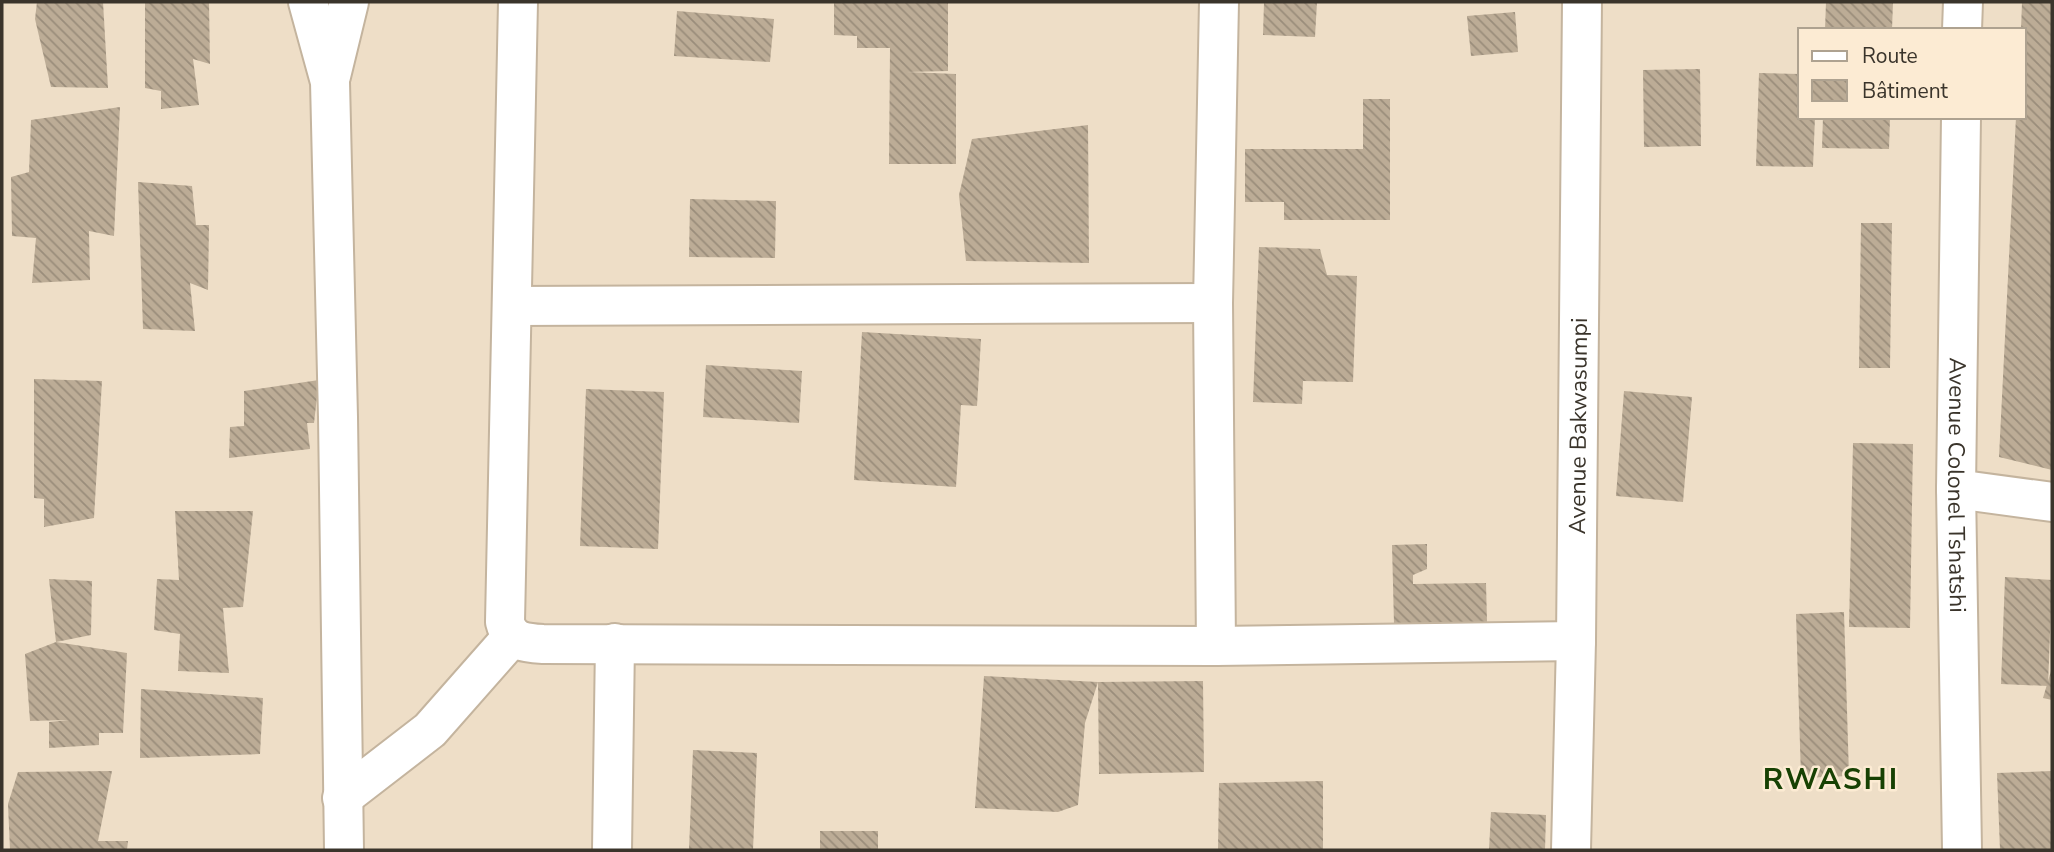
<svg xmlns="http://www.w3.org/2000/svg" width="2054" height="852" viewBox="0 0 2054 852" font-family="'Nunito Sans',sans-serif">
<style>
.building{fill:url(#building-back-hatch)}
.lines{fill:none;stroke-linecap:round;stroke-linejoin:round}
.minor-casing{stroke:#c4b49e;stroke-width:42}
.minor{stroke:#fff;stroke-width:38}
.labels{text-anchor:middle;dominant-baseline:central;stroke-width:5;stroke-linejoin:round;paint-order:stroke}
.street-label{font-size:23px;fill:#3a342b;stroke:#fcebd3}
.district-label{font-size:30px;font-weight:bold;letter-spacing:2px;fill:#174103;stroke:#fcebd3}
</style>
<defs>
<pattern id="building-back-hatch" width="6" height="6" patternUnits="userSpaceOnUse" patternTransform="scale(1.75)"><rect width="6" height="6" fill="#bcac96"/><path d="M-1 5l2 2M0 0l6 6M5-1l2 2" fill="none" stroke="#9a8d7b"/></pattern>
</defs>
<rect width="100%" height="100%" fill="#eedec7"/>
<g class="building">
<path d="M37,2H103L108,88L51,87L35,19Z"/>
<path d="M145,2H209L210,64L193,59L199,105L161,109V91L145,88Z"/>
<path d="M834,2H948V71L907,72L956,74V164H889L890,48H857V36L834,35Z"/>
<path d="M1264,2H1317L1315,37L1263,35Z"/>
<path d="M1826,2H1893L1892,30H1825Z"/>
<path d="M2022,2H2052V470L1999,457L2016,117H2024V30H2021Z"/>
<path d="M677,11L774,19L770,62L674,56Z"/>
<path d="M1515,12L1518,52L1471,56L1467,16Z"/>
<path d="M1700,69L1701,146L1644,147L1643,70Z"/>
<path d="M1759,73L1800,74V117H1815L1813,167L1756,166Z"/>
<path d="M1363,99H1390V220H1284V202H1245V149H1363Z"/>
<path d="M120,107L114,236L89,231L90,280L32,283L36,238L12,236L11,177L29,172L31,120Z"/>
<path d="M1823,117H1890L1889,149L1822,148Z"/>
<path d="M1088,125L1089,263L966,261L959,195L972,139Z"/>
<path d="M138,182L192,186L196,225H209L208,290L190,283L195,331L143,329Z"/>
<path d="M690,199L776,201L775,258L689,257Z"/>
<path d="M1861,223H1892L1890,368H1859Z"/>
<path d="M1259,247L1320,249L1327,275L1357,276L1353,382L1303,381L1302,404L1253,402Z"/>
<path d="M862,332L981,339L977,406L961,405L956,487L854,480Z"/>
<path d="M706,365L802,371L799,423L703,417Z"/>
<path d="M34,379L102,381L94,518L44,527V499L34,498Z"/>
<path d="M319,380L314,423H307L310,449L229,458L230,427L244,426V391Z"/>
<path d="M586,389L664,392L658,549L580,546Z"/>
<path d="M1624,391L1692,397L1683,502L1616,496Z"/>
<path d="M1853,443L1913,444L1910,628L1849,627Z"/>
<path d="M175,511H253L243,607L223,608L229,673L178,671L180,634L154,630L157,579L179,580Z"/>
<path d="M1427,544V569L1413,575V584L1486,583L1487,622L1394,624L1392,545Z"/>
<path d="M2005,577L2052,580L2048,686L2001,684Z"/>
<path d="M49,579L92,581L91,635L56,642Z"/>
<path d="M1844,612L1849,776L1801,778L1796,614Z"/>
<path d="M56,642L127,653L123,733H99V745L49,748V722L69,720L30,721L25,654Z"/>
<path d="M2051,671H2052V700L2043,698Z"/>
<path d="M984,676L1098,682L1085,723L1078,805L1058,812L975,808Z"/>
<path d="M1203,681L1204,772L1099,774L1098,682Z"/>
<path d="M141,689L263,698L260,754L140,758Z"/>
<path d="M693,750L757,753L753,850H689Z"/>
<path d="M112,771L98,841H128L127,850H51L52,849L10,850L8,804L18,772Z"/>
<path d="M2052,771V850H2000L1997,773Z"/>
<path d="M1323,781V850H1218L1219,783Z"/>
<path d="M1491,812L1546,815L1545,850H1489Z"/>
<rect x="820" y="831" width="58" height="19"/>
</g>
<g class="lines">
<defs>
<g id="minor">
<path d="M308,2L330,82L338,417L344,850"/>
<path d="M518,2L505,622C510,642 525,643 543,644L1216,646L1576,641"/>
<path d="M1962,30L1963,2"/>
<path d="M331,76L349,2"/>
<path id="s1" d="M1961,117L1956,489L1962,850"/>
<path d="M513,306L1213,303"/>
<path d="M1956,489L2052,502"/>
<path d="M1216,646L1213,303L1219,2"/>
<path d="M342,798L430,730L512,637"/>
<path d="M612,850L615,643"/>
<path id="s2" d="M1571,850L1576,641L1582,2"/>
</g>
</defs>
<use href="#minor" class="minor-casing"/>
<use href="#minor" class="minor"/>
</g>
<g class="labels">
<g class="street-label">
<text stroke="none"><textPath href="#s2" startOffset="424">Avenue Bakwasumpi</textPath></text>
<text stroke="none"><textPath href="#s1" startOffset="368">Avenue Colonel Tshatshi</textPath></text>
</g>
<g class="district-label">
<text x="1831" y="779">RWASHI</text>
</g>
</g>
<rect width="2054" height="852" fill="none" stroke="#3a342b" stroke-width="7"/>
<rect x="1798" y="28" width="228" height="91" fill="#fcebd3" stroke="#aea290" stroke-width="2"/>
<rect x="1812" y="51" width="35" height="10" fill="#ffffff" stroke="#aea290" stroke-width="2"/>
<text x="1862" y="63" font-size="21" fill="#3a342b">Route</text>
<rect x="1812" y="80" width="35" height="21" fill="url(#building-back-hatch)" stroke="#aea290" stroke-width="2"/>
<text x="1862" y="98" font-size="21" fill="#3a342b">Bâtiment</text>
</svg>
